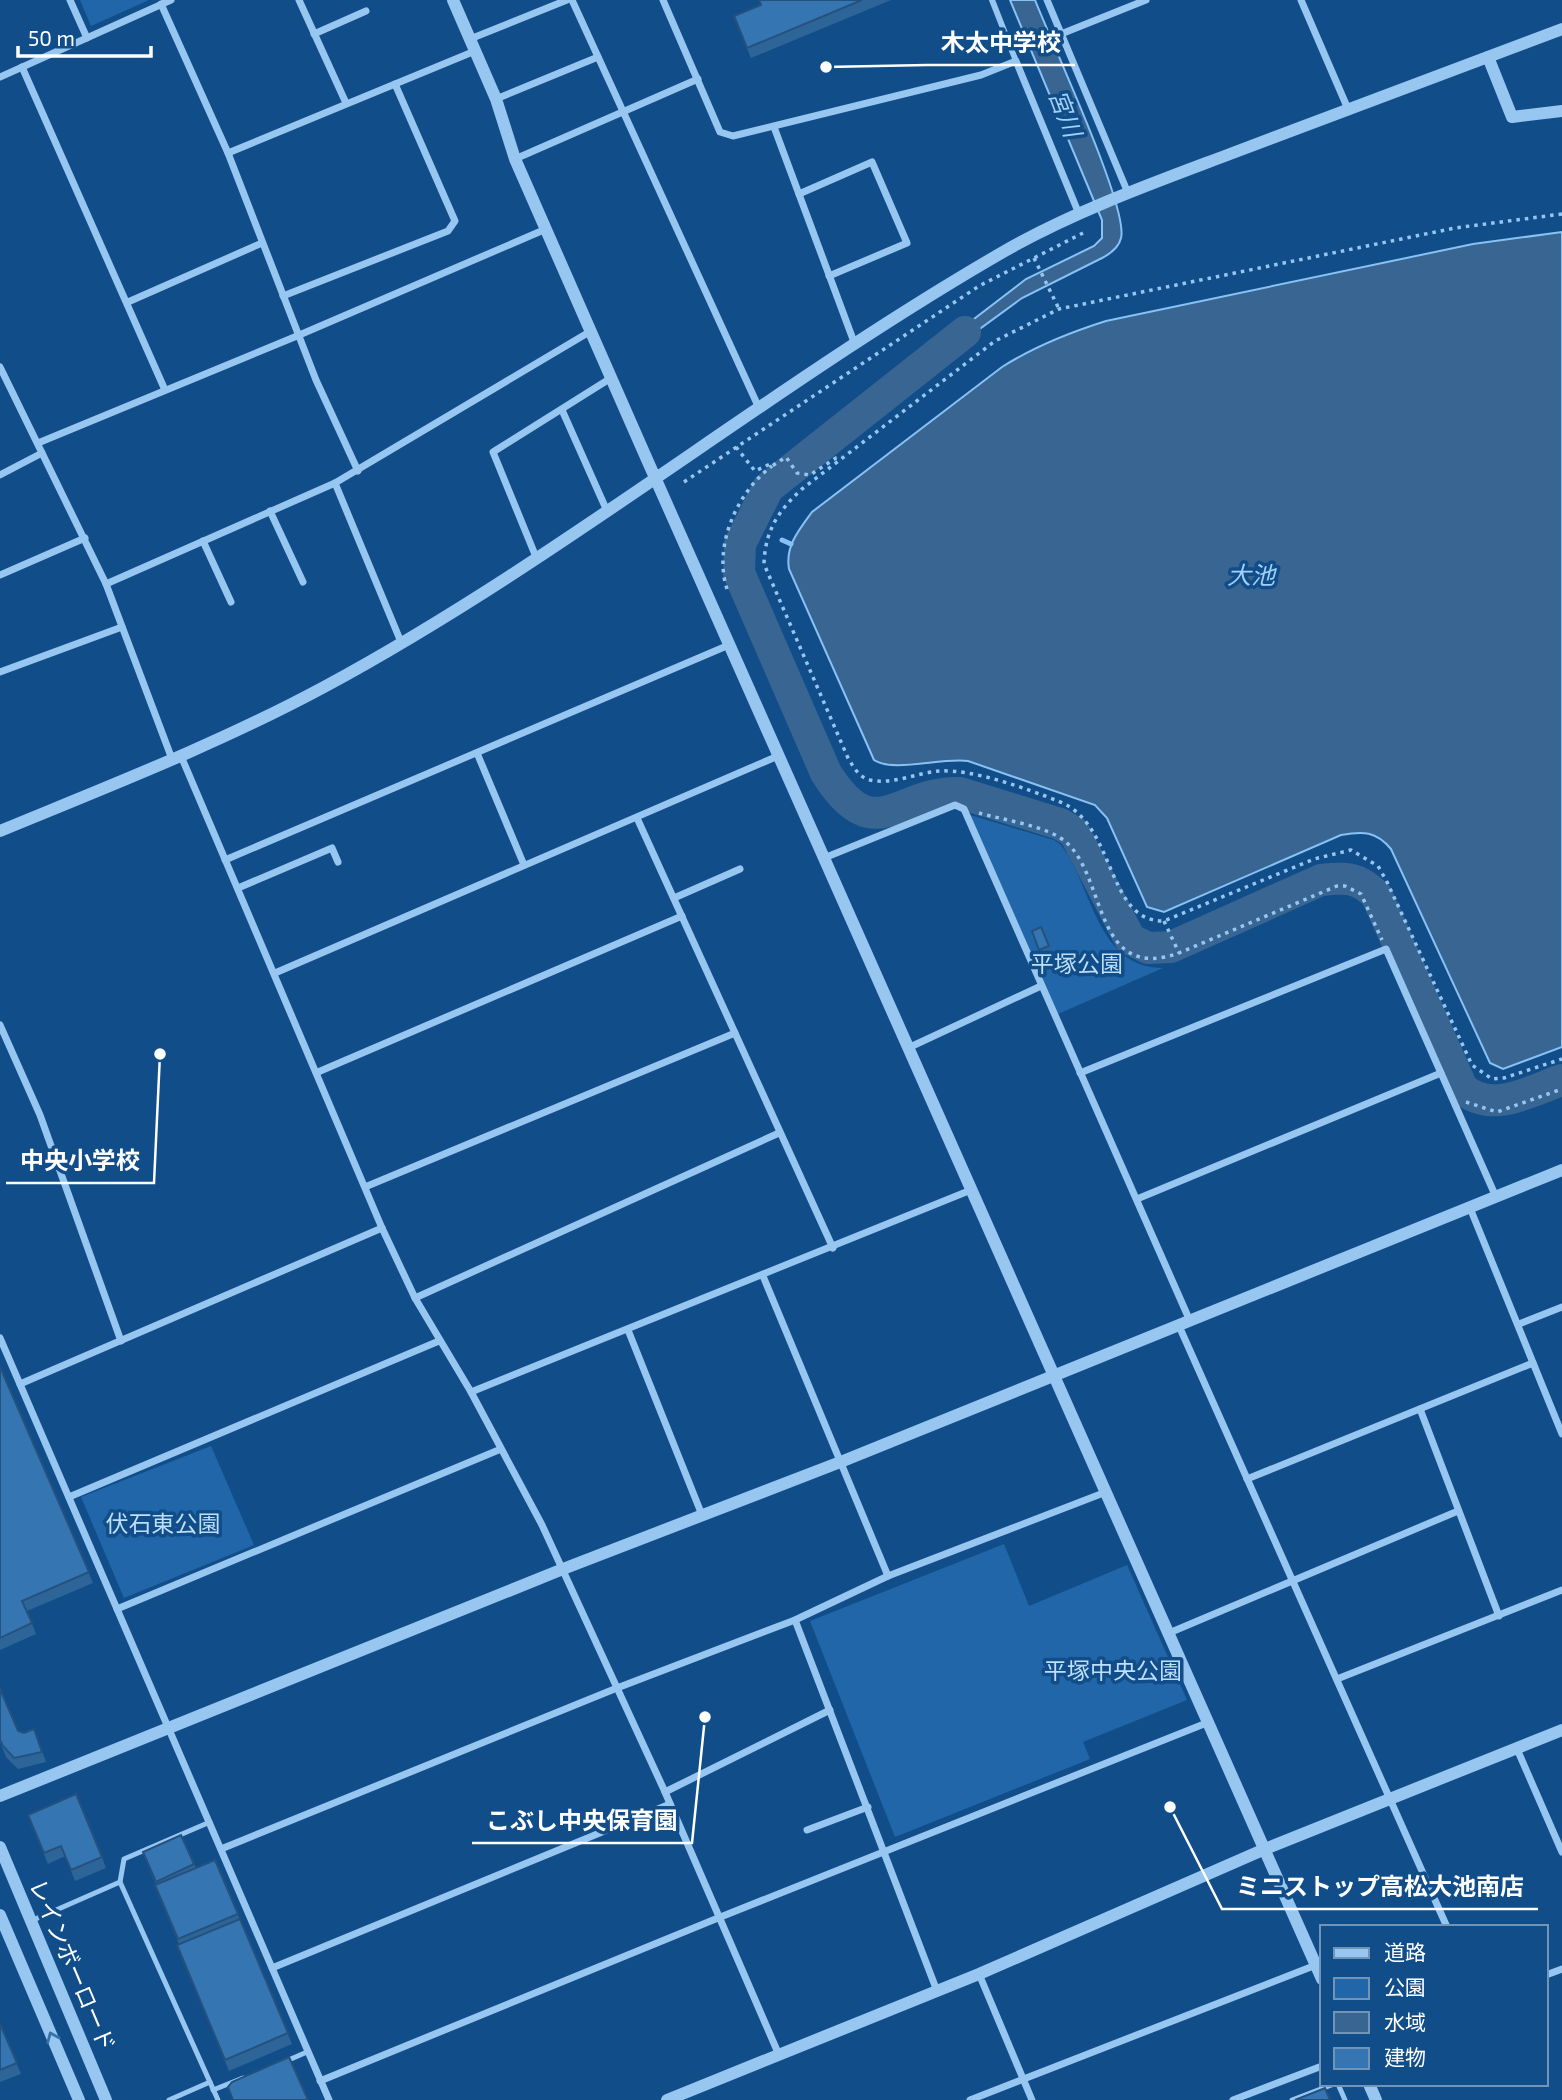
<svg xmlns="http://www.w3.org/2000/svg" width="1562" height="2100" viewBox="0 0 1562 2100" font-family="'Exo 2','Noto Sans JP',sans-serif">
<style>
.green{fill:#2066a8}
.water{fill:#386591;stroke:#88c2f4;stroke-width:2}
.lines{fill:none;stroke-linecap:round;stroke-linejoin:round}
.stream{stroke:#88c2f4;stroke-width:5}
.river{stroke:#386591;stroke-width:32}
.path{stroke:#97c6f1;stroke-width:3.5;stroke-dasharray:3.5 5;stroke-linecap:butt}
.service{stroke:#97c6f1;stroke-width:5}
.pedestrian{stroke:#97c6f1;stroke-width:6}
.minor{stroke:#97c6f1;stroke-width:7}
.tertiary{stroke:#97c6f1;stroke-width:12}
.wall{fill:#2e6599}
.building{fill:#3575b2;stroke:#25527d;stroke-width:2}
.oneway{stroke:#3972a8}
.labels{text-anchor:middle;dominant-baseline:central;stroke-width:7;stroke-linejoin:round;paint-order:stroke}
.park-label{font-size:23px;fill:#bddefc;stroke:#114e89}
.street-label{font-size:23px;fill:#fff;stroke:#114e89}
.water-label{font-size:24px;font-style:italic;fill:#a2d0f8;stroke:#114e89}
.leader{fill:none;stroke:#fff;stroke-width:2.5}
.callout-dot{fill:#fff;stroke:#114e89;stroke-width:2.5}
.callout-label{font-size:24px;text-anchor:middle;font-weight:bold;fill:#fff;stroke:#114e89;stroke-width:7;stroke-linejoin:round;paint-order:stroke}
</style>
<rect width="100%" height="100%" fill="#114e89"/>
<g class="green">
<path d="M80,0H149L91,26Z"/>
<path d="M970,815L1054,840L1061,845C1093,888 1097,968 1163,968L1058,1014Z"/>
<path d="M211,1446L254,1545L124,1598L81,1497Z"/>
<path d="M1004,1544L1029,1606L1127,1565L1187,1700L1083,1742L1090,1759L895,1837L810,1621Z"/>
</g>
<g class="water">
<path d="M1010,0H1035C1050,39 1129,208 1121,238C1119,247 1111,253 1104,257L1022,298L933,363L927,355L1026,279L1094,246L1102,238V220Z"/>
<path d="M1562,232V1047L1503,1069L1490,1063L1391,849C1376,831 1363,831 1341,835L1164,912L1147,907L1107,818L1095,805L968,761C942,757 894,773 874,760L789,569C785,546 799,530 812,512L1002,367C1035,346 1068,333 1106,321L1473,244Z"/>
</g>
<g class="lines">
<g class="stream">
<path d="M747,528L757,531"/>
<path d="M782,540L791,544"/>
</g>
<path class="river" d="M965,332L768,488L740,544L739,573L826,773C875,851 898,790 960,793L1060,824L1074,832L1130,939L1148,948L1171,947L1321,880C1346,877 1359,877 1377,896L1462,1088C1491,1115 1530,1091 1562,1080"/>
<g class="path">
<path d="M1562,214L1455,228L1059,309L995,341L802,489C778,511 765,531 764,564L848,758C854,768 859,777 870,780C891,785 917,773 939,771C973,769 1025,788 1058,801C1117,823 1105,922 1164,921L1314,859L1351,850L1378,866L1387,882L1472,1065L1492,1079L1504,1078L1562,1059"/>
<path d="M1034,258L1059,309"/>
<path d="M736,447L755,471L770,464L772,466L786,457L797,473L810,475L836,458L842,457"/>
<path d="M684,482L979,286L1083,233"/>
<path d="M727,589C713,546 737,492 772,466"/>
<path d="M979,813C1003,820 1049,826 1067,843C1107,880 1094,983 1179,953L1337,886H1345L1361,894L1382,940"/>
<path d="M1164,921L1179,953"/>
<path d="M1466,1102L1497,1112L1562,1089"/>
</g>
<g class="service">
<path d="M120,1882L218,2100"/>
<path d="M31,1921L120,1882L124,1859L210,1822"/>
<path d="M284,2062L307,2052"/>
<path d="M1338,2084L1345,2100"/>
<path d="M213,2090L243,2078"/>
<path d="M169,2100L210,2082"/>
<path d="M1292,2100L1334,2084"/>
</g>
<path class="pedestrian" d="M992,0L1016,61"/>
<g class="minor">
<path d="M70,0L87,38"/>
<path d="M299,0L346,103"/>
<path d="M572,0L759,408"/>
<path d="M663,0L720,132L733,136L981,75L1016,61L1079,214"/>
<path d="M1047,0L1128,193"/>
<path d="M1301,0L1348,109"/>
<path d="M161,4L228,153L316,380L358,471"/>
<path d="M314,34L366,11"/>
<path d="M1061,34L1146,0"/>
<path d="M470,39L567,0"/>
<path d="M22,67L165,390"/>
<path d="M0,77L171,0"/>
<path d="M496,99L598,57"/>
<path d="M774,127L854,342"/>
<path d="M228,153L475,51"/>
<path d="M515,159L698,79"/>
<path d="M799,194L872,162L907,243L829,276"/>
<path d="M283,296L448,231L455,221L395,84"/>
<path d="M128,302L262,243"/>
<path d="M0,367L106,584L172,759"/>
<path d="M562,410L607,511"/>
<path d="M38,443L297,336L546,229"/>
<path d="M0,475L42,453"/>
<path d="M335,483L401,642"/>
<path d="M270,511L303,582"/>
<path d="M203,541L231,602"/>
<path d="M536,557L493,452L611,378"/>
<path d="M0,575L85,538"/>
<path d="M106,584L335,483L591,331"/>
<path d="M0,672L122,627"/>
<path d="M477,753L524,865"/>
<path d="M181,756L382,1228L415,1298L471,1392L542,1525L665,1792L779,2055"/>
<path d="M637,818L833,1248"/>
<path d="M824,858L955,805L964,809L1190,1321"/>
<path d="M225,860L729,645"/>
<path d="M238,888L332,848L338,862"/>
<path d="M674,898L740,869"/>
<path d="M275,973L778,756"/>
<path d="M0,1025L40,1115L121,1341"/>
<path d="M908,1048L1041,986"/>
<path d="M318,1072L682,916"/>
<path d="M1080,1073L1386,949L1496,1197"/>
<path d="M365,1187L735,1033"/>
<path d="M1137,1199L1441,1073"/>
<path d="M1470,1208L1562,1434"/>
<path d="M763,1276L888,1576"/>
<path d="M415,1298L779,1133"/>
<path d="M1519,1324L1562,1307"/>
<path d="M1179,1326L1447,1927"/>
<path d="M628,1330L702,1515"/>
<path d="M0,1338L329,2100"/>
<path d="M20,1384L382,1228"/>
<path d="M471,1392L971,1190"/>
<path d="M1420,1409L1499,1616"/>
<path d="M1247,1479L1533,1363"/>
<path d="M69,1497L439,1341"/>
<path d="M117,1609L501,1449"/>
<path d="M795,1620L937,1991"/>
<path d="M1169,1633L1458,1511"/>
<path d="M1337,1679L1562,1590"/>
<path d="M1517,1749L1562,1852"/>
<path d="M665,1792L830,1710"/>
<path d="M807,1830L868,1807"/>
<path d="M221,1849L617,1688L795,1620L888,1576L1106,1492"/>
<path d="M272,1968L670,1804"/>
<path d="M979,1974L1032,2100"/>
<path d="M1546,1975L1562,1969"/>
<path d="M320,2081L718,1918L1209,1722"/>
<path d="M970,2100L1316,1965"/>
<path d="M1233,2100L1322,2066"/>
</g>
<g class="tertiary">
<path d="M453,0L496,99L515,159L645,455L1322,1979"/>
<path d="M1488,57L1512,117L1562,111"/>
<path d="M0,831C109,786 220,743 324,687C563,558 774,383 1010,248C1080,209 1156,182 1230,154C1341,112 1452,71 1562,29"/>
<path d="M0,1796L563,1569L843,1461L1562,1170"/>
<path d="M0,1847L106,2100"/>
<path d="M0,1915L79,2100"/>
<path d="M1369,2084L1376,2100"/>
<path d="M667,2100L979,1974L1265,1849L1562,1730"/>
</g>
</g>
<g class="wall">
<path d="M759,0H891L751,58L738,27L761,5Z"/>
<path d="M1041,927L1050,949L1041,953L1032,931Z"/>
<path d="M0,1367L93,1583L27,1611L36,1634L0,1650Z"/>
<path d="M0,1689L18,1731L24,1733L34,1729L46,1762L18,1769L6,1757L0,1742Z"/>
<path d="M32,1825L102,1857L106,1868L75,1881L65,1856L48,1864Z"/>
<path d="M181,1835L196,1868L215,1860L292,2044L229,2071L181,1956L177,1945L179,1944L159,1896L155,1885H156L143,1852Z"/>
<path d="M0,2024L21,2074L0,2082Z"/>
</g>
<g class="building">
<path d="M759,0H862L747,48L734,16L761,5Z"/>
<path d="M1041,927L1049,946L1039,950L1032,931Z"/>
<path d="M0,1367L89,1572L22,1601L32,1623L0,1638Z"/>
<path d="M0,1689L18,1731L24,1733L34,1729L42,1752L14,1758L3,1746L0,1740Z"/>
<path d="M76,1794L102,1857L71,1870L61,1846L44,1853L28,1815Z"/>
<path d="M181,1835L194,1864L156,1882L143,1852Z"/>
<path d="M215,1860L238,1914L178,1939L155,1885Z"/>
<path d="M240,1919L288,2033L225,2060L177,1945Z"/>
<path d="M0,2024L17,2063L0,2070Z"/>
<path d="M289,2057L308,2100H233L228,2087L232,2082Z"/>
<path d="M1325,2088L1330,2100H1295Z"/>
</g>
<defs><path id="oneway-chevron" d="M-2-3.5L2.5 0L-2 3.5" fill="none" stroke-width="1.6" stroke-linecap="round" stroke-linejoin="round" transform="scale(1.75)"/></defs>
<use class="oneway" href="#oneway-chevron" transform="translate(52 2037) rotate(-113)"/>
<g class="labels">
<g class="park-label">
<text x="1077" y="963">平塚公園</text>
<text x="163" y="1523">伏石東公園</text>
<text x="1113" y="1670">平塚中央公園</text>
</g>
<g class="street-label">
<text transform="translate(73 1965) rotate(67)">レインボーロード</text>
</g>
<g class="water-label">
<text transform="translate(1066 113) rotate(69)">宮川</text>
<text x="1251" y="574">大池</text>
</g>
</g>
<path class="leader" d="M826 67L927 65H1075M160 1054L154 1183H6M705 1717L692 1843H472M1170 1807L1222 1909H1538"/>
<g class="callout-dot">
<circle cx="826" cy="67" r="7"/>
<circle cx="160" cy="1054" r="7"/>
<circle cx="705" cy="1717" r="7"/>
<circle cx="1170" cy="1807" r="7"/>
</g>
<g class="callout-label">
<text x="1001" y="51">木太中学校</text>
<text x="80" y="1169">中央小学校</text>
<text x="582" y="1829">こぶし中央保育園</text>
<text x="1380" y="1895">ミニストップ高松大池南店</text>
</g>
<rect x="1320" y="1925" width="228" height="161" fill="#114e89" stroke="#7095b8" stroke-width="2"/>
<rect x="1334" y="1948" width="35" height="10" fill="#97c6f1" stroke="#7095b8" stroke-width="2"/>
<text x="1384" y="1960" font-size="21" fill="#ffffff">道路</text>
<rect x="1334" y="1978" width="35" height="21" fill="#2066a8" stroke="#7095b8" stroke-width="2"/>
<text x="1384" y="1995" font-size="21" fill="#ffffff">公園</text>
<rect x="1334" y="2012" width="35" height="21" fill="#386591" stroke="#7095b8" stroke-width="2"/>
<text x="1384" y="2030" font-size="21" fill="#ffffff">水域</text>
<rect x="1334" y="2048" width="35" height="21" fill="#3575b2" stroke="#7095b8" stroke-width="2"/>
<text x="1384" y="2065" font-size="21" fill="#ffffff">建物</text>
<path d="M18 46v10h133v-10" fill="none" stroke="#ffffff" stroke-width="3.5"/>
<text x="28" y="46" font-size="21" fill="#ffffff" stroke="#114e89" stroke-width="5" paint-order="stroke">50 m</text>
</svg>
